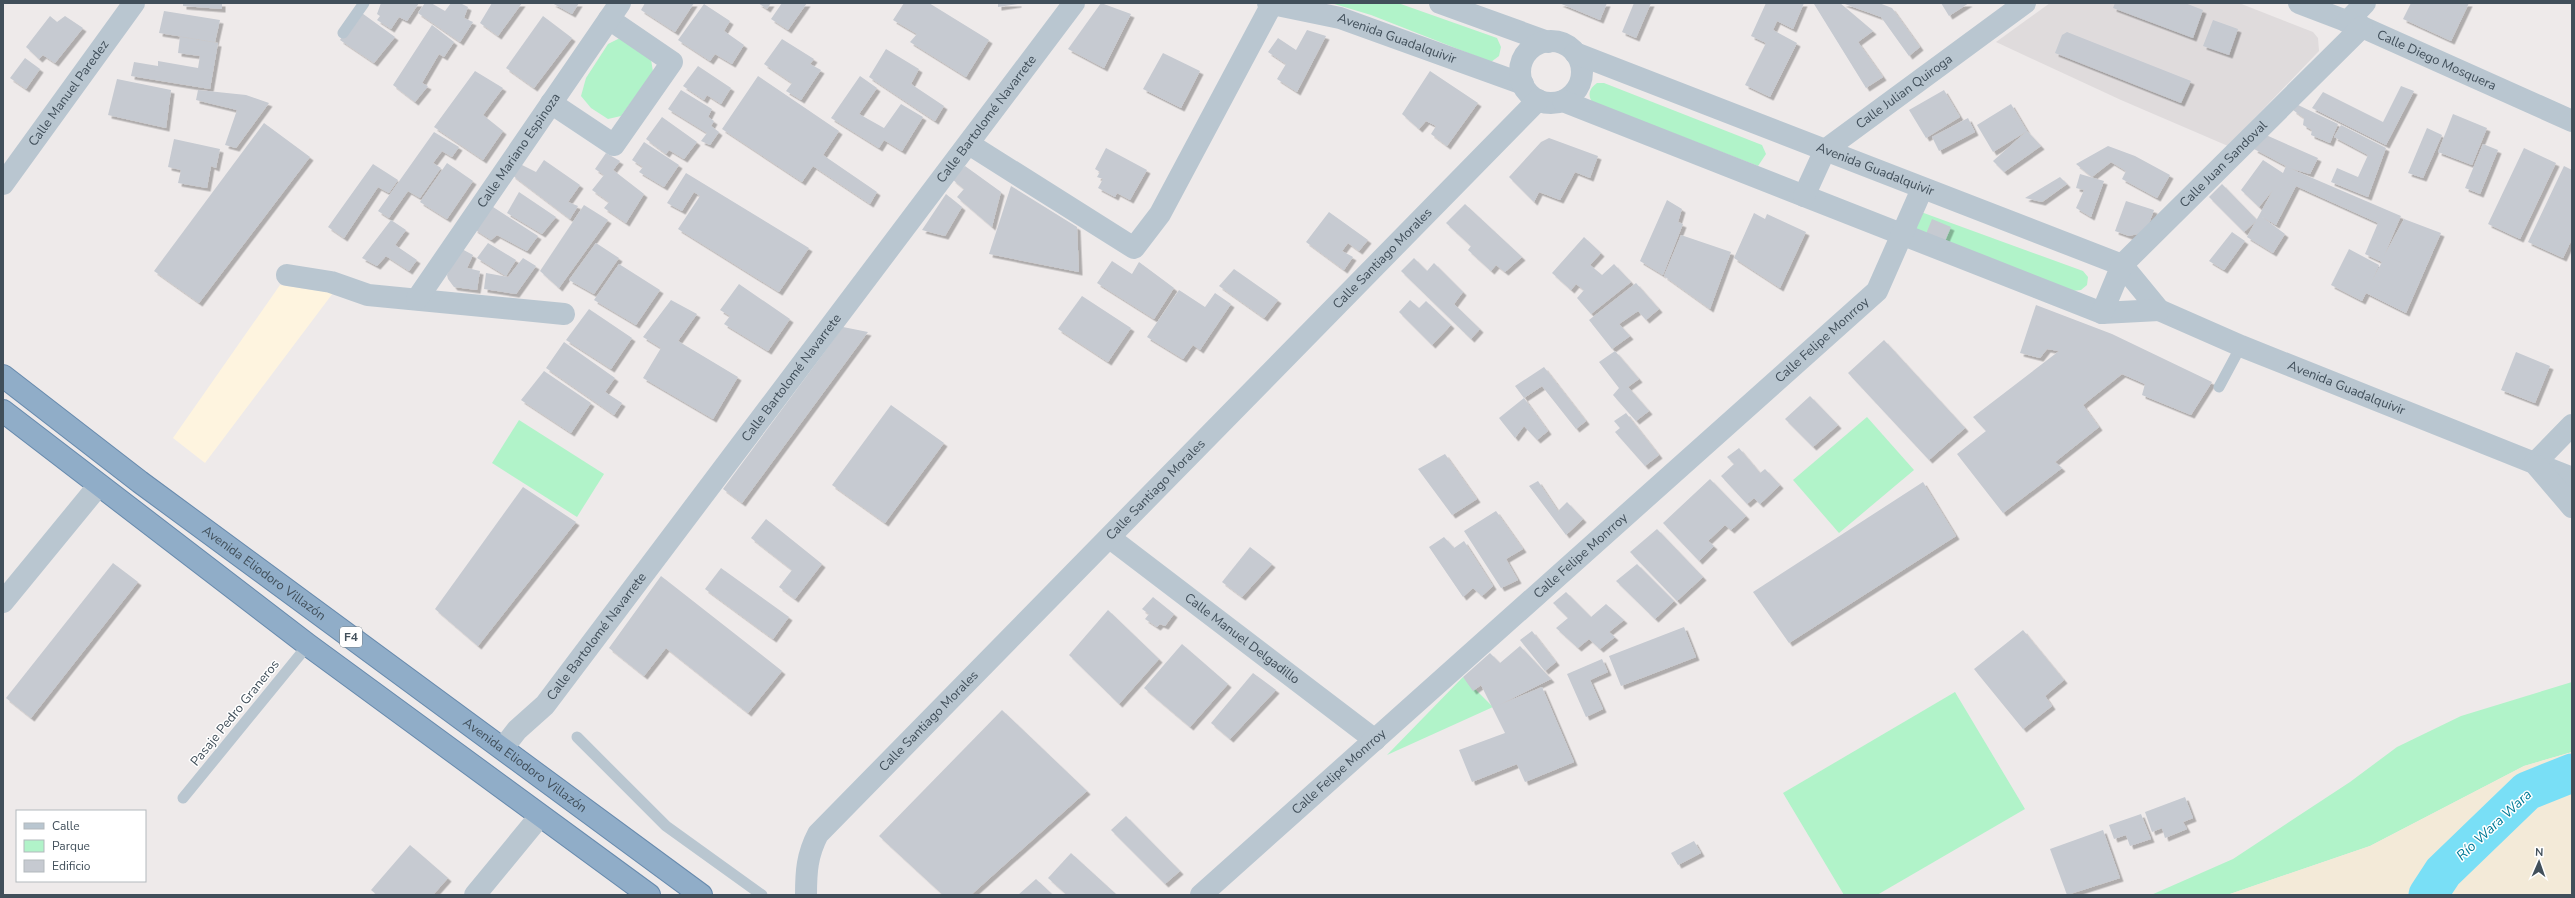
<svg xmlns="http://www.w3.org/2000/svg" width="2575" height="898" viewBox="0 0 2575 898" font-family="'Nunito Sans',sans-serif">
<style>
.commercial{fill:#fef4df}
.education{fill:#dfdbdc}
.green{fill:#b1f3c9}
.sand{fill:#f3ead8}
.lines{fill:none;stroke-linecap:round;stroke-linejoin:round}
.river{stroke:#79dff6;stroke-width:39}
.building{fill:#c6cad1;filter:url(#shadow)}
.trunk-casing{stroke:#678aad;stroke-width:24}
.service{stroke:#b9c6d0;stroke-width:11}
.minor{stroke:#b9c6d0;stroke-width:22}
.trunk{stroke:#90adc8;stroke-width:22}
.labels{text-anchor:middle;dominant-baseline:central;stroke-width:3;stroke-linejoin:round;paint-order:stroke}
.shield{fill:#fff;stroke:#7a848c;stroke-width:1}
.shield-label{font-size:12px;font-weight:bold;fill:#414f5a}
.street-label{font-size:13px;fill:#414f5a;stroke:#fff}
.water-label{font-size:14px;font-style:italic;fill:#037b97;stroke:#fff}
</style>
<defs>
<filter id="shadow"><feDropShadow dx="3.5" dy="3.5" stdDeviation="0" flood-color="#0004"/></filter>
</defs>
<rect width="100%" height="100%" fill="#eeeaea"/>
<path class="commercial" d="M280,285L333,293L205,463L173,438Z"/>
<path class="education" d="M2050,3H2239L2313,32L2318,38L2319,51L2228,146L2121,100L1996,42Z"/>
<g class="green">
<path d="M1331,3H1398L1497,38L1501,47L1499,56L1491,62L1371,15Z"/>
<path d="M620,38L651,59L653,72L621,116L608,119L591,108L581,96L586,78L608,44Z"/>
<path d="M1597,83H1604L1762,145L1766,154L1758,166L1592,102C1587,94 1590,88 1597,83Z"/>
<path d="M1921,212L2083,271L2088,277L2087,285L2081,290L2072,291L1917,233L1913,224Z"/>
<path d="M1867,417L1914,470L1839,533L1793,480Z"/>
<path d="M519,420L604,474L577,517L492,463Z"/>
<path d="M1463,677L1493,707L1387,755Z"/>
<path d="M2572,682V752L2524,766L2370,846L2227,895H2151L2233,859L2350,782L2397,747L2461,716Z"/>
<path d="M1955,692L2025,809L1877,895H1844L1783,793Z"/>
</g>
<path class="sand" d="M2572,752V895H2227L2370,846L2524,766Z"/>
<g class="lines">
<path class="river" d="M2428,895L2443,872L2527,791L2572,773"/>
</g>
<g class="building">
<path d="M183,3H222V9L183,6Z"/>
<path d="M381,3H419L407,21L399,17L391,29L377,20L380,16L377,14Z"/>
<path d="M425,3H431L445,11L451,3H460L468,7L464,18L473,22L460,42L418,13Z"/>
<path d="M492,3H522L498,36L480,23Z"/>
<path d="M552,3H579L572,14Z"/>
<path d="M645,3H694L675,32L641,10Z"/>
<path d="M758,3H771L767,9Z"/>
<path d="M782,3H807L788,30L771,19Z"/>
<path d="M904,3H929L989,40L966,77L910,42L917,34L893,20Z"/>
<path d="M998,3H1018V4L998,7Z"/>
<path d="M1101,3L1131,14L1104,68L1068,49Z"/>
<path d="M1559,3H1607L1600,20Z"/>
<path d="M1634,3H1651L1636,38L1622,32Z"/>
<path d="M1766,3H1804L1793,29L1777,21L1773,30L1797,43L1770,97L1745,85L1766,43L1751,36Z"/>
<path d="M1815,3H1840L1873,31L1858,42L1883,77L1866,88L1814,4Z"/>
<path d="M1842,3H1879L1892,8L1920,47L1909,56L1881,17Z"/>
<path d="M1941,3H1969L1949,16Z"/>
<path d="M2115,3H2185L2203,10L2193,38L2113,8Z"/>
<path d="M2411,3H2469L2451,41L2403,19Z"/>
<path d="M704,4L730,21L724,31L744,45L732,64L715,54L710,61L678,40Z"/>
<path d="M164,11L220,20L215,42L159,33Z"/>
<path d="M359,11L395,37L374,63L340,40Z"/>
<path d="M50,16L57,22L65,16L83,28L55,63L43,55L39,59L26,47Z"/>
<path d="M543,16L572,38L534,88L506,68Z"/>
<path d="M2213,20L2238,29L2229,55L2203,46Z"/>
<path d="M432,25L454,42L444,57L439,54L422,83L428,86L415,102L393,85Z"/>
<path d="M1307,30L1326,36L1297,92L1277,79L1286,64L1268,52L1278,38L1296,50Z"/>
<path d="M2067,32L2191,81L2181,103L2055,53L2062,35Z"/>
<path d="M180,37L218,43L210,89L131,76L134,62L158,66V61L198,68L200,56L178,53Z"/>
<path d="M782,39L814,59L810,64L821,70L801,100L786,91L792,83L764,64Z"/>
<path d="M886,49L919,69L911,84L944,106L935,121L869,77Z"/>
<path d="M1163,53L1200,71L1181,108L1143,89Z"/>
<path d="M25,58L40,69L26,89L10,78Z"/>
<path d="M698,66L731,88L721,104L707,95L704,100L683,86Z"/>
<path d="M475,71L503,88L483,115L503,131L483,160L434,127Z"/>
<path d="M1430,71L1478,103L1447,146L1431,134L1436,126L1426,121L1419,129L1402,114Z"/>
<path d="M758,76L839,131L823,155L877,192L870,204L813,166L802,182L722,129Z"/>
<path d="M860,76L877,88L859,114L884,128L901,104L923,117L902,151L884,140L879,148L831,118Z"/>
<path d="M117,79L171,90L166,128L108,115Z"/>
<path d="M2401,86L2414,91L2386,145L2312,108L2323,92L2383,122Z"/>
<path d="M198,90L246,95L269,103L236,148L225,145L237,110L196,100Z"/>
<path d="M681,90L712,109L708,117L714,121L711,126L719,132L710,145L701,141L707,133L668,109Z"/>
<path d="M1944,90L1960,117L1926,138L1909,110Z"/>
<path d="M2011,104L2027,131L1993,152L1977,125Z"/>
<path d="M2296,104L2338,124L2330,143L2311,135L2312,130L2303,125L2304,118L2293,110Z"/>
<path d="M2453,114L2487,128L2472,165L2438,152Z"/>
<path d="M662,117L697,142L684,159L669,150L666,154L646,139Z"/>
<path d="M1968,118L1975,132L1939,151L1932,137Z"/>
<path d="M264,123L310,157L199,303L154,271Z"/>
<path d="M2341,125L2386,148L2368,197L2331,182L2337,168L2358,177L2368,155L2334,137Z"/>
<path d="M2427,128L2442,135L2423,178L2408,173Z"/>
<path d="M2027,131L2041,146L2004,172L1993,161Z"/>
<path d="M434,132L459,147L452,157L442,151L433,163L441,168L420,198L408,191L389,218L378,211Z"/>
<path d="M2266,135L2318,158L2310,174L2289,168L2401,216L2384,256L2404,219L2441,233L2406,313L2366,293L2362,301L2331,285L2349,249L2379,265L2372,281L2382,262L2365,254L2378,223L2296,186L2276,225L2262,217L2285,234L2273,253L2247,237L2273,190L2259,207L2241,190L2263,160L2283,173L2286,166L2254,149Z"/>
<path d="M1549,138L1598,156L1590,178L1575,172L1560,200L1539,192L1534,202L1509,177L1541,142Z"/>
<path d="M174,139L220,149L216,168L211,166L207,188L178,183L181,170L168,167Z"/>
<path d="M644,142L679,165L664,187L639,172L643,167L632,160Z"/>
<path d="M2483,144L2498,150L2480,194L2465,188Z"/>
<path d="M2108,146L2135,156L2170,175L2157,198L2122,179L2126,171L2111,162L2092,177L2076,164Z"/>
<path d="M1106,148L1147,170L1130,200L1117,193L1115,197L1098,188L1103,179L1097,177L1100,172L1095,169Z"/>
<path d="M2524,148L2556,163L2520,239L2488,224Z"/>
<path d="M606,153L620,161L613,170L644,194L626,223L604,208L609,202L592,190L604,175L595,169Z"/>
<path d="M544,160L580,185L568,202L578,206L570,219L512,175L520,164L536,172Z"/>
<path d="M447,163L473,181L447,219L420,202Z"/>
<path d="M373,164L398,180L389,193L378,187L344,238L328,227Z"/>
<path d="M965,166L1001,192L992,227L957,197L964,189L952,179Z"/>
<path d="M2564,166L2572,170V239L2563,258L2528,242Z"/>
<path d="M686,173L809,248L779,292L678,229L700,196L694,192L682,211L667,203Z"/>
<path d="M2080,174L2104,181L2091,217L2076,208L2084,190L2076,188Z"/>
<path d="M2060,177L2067,184L2042,202L2025,198Z"/>
<path d="M2222,184L2257,220L2244,232L2209,197Z"/>
<path d="M1011,186L1077,227L1079,272L989,254Z"/>
<path d="M519,192L556,217L542,234L507,213Z"/>
<path d="M946,194L962,207L945,236L922,230Z"/>
<path d="M1667,200L1682,209L1678,222L1683,224L1663,275L1640,261Z"/>
<path d="M2126,201L2154,210L2146,232L2129,236L2115,231Z"/>
<path d="M1465,204L1522,257L1505,272L1496,265L1491,271L1468,250L1471,246L1446,223Z"/>
<path d="M490,205L538,236L527,251L497,235L491,240L474,229Z"/>
<path d="M584,205L608,220L559,288L540,271Z"/>
<path d="M1329,212L1368,240L1359,251L1348,243L1342,251L1353,257L1344,270L1306,242Z"/>
<path d="M1754,213L1765,219L1767,214L1806,232L1780,288L1734,258Z"/>
<path d="M1932,219L1951,227L1945,241L1926,234Z"/>
<path d="M391,220L406,230L395,245L417,260L409,271L386,256L377,266L362,258Z"/>
<path d="M2232,232L2245,241L2224,270L2209,261Z"/>
<path d="M1681,235L1731,252L1710,309L1664,276Z"/>
<path d="M1584,237L1601,253L1590,265L1602,275L1614,264L1631,282L1591,314L1577,298L1584,290L1576,284L1571,290L1552,273Z"/>
<path d="M488,243L516,260L506,276L477,258Z"/>
<path d="M596,243L619,258L594,294L569,280Z"/>
<path d="M460,248L473,255L467,268L480,271L477,290L454,287L448,279L447,275Z"/>
<path d="M523,258L536,266L516,294L484,289L486,273L508,277Z"/>
<path d="M1414,258L1427,271L1434,263L1463,292L1454,304L1480,329L1471,339L1401,271Z"/>
<path d="M1112,261L1132,274L1139,262L1174,288L1154,319L1097,283Z"/>
<path d="M619,264L660,290L636,325L594,300Z"/>
<path d="M1234,269L1278,300L1264,318L1219,286Z"/>
<path d="M1636,283L1659,309L1646,320L1638,311L1619,324L1630,336L1612,349L1589,320Z"/>
<path d="M739,284L790,319L768,351L724,324L730,316L720,310Z"/>
<path d="M1179,290L1205,307L1215,293L1231,304L1200,350L1193,345L1183,359L1147,337Z"/>
<path d="M1082,296L1131,328L1108,362L1058,329Z"/>
<path d="M671,300L697,314L678,341L738,377L713,419L643,378L661,348L643,337Z"/>
<path d="M1410,300L1419,308L1426,301L1451,325L1432,345L1399,312Z"/>
<path d="M2036,305L2112,334L2212,382L2191,415L2142,395L2145,384L2122,374L2083,405L2099,427L2055,462L2062,468L2003,513L1957,454L1986,431L1973,417L2059,351L2047,349L2040,358L2020,353Z"/>
<path d="M589,309L632,338L611,369L566,340Z"/>
<path d="M843,327L868,332L742,503L723,489Z"/>
<path d="M1884,340L1965,428L1929,460L1848,373Z"/>
<path d="M564,342L615,378L605,392L622,403L614,415L546,368Z"/>
<path d="M1615,351L1639,379L1628,387L1649,411L1636,421L1613,395L1619,388L1599,362Z"/>
<path d="M2516,352L2550,366L2535,403L2501,390Z"/>
<path d="M1544,367L1586,421L1576,429L1542,386L1524,398L1515,386Z"/>
<path d="M544,371L591,403L571,433L521,400Z"/>
<path d="M1810,396L1838,425L1813,447L1785,419Z"/>
<path d="M1524,398L1548,431L1537,440L1524,426L1515,438L1499,418Z"/>
<path d="M891,405L944,443L885,523L832,485Z"/>
<path d="M1626,413L1659,455L1645,466L1615,432L1620,428L1614,421Z"/>
<path d="M1739,448L1760,473L1765,469L1780,485L1760,504L1754,498L1747,504L1721,476L1734,464L1727,457Z"/>
<path d="M1445,454L1477,499L1452,515L1418,469Z"/>
<path d="M1710,479L1746,516L1731,530L1725,525L1708,541L1714,546L1699,561L1663,523Z"/>
<path d="M1538,481L1558,511L1567,502L1583,519L1566,535L1529,486Z"/>
<path d="M1923,482L1956,536L1789,643L1753,592Z"/>
<path d="M523,487L576,522L478,646L435,609Z"/>
<path d="M1496,511L1523,549L1506,559L1518,580L1501,588L1464,531Z"/>
<path d="M766,519L822,564L795,599L779,587L792,570L751,538Z"/>
<path d="M1657,529L1703,577L1677,601L1630,552Z"/>
<path d="M1444,537L1454,548L1464,541L1493,586L1482,596L1473,588L1463,597L1429,547Z"/>
<path d="M1250,547L1272,564L1242,597L1222,582Z"/>
<path d="M113,563L138,582L31,718L6,698Z"/>
<path d="M1637,564L1674,601L1655,619L1616,581Z"/>
<path d="M721,568L789,617L773,639L705,589Z"/>
<path d="M661,576L782,671L748,713L666,648L644,676L609,648Z"/>
<path d="M1566,592L1591,617L1606,604L1624,620L1609,632L1615,637L1600,649L1589,639L1578,648L1556,628L1568,618L1553,603Z"/>
<path d="M1153,597L1174,614L1165,626L1160,624L1157,627L1145,619L1149,614L1142,609Z"/>
<path d="M1108,610L1159,659L1119,704L1069,655Z"/>
<path d="M1684,627L1696,657L1621,686L1609,656Z"/>
<path d="M2023,630L2064,680L2045,696L2052,706L2023,729L1974,669Z"/>
<path d="M1532,631L1556,662L1545,671L1520,640Z"/>
<path d="M1182,644L1228,684L1190,727L1144,688Z"/>
<path d="M1520,646L1551,679L1499,705L1542,687L1574,762L1525,782L1517,764L1472,782L1459,750L1505,733L1481,685L1473,691L1463,677L1490,653L1500,663Z"/>
<path d="M1602,659L1608,672L1590,680L1603,709L1586,717L1567,674Z"/>
<path d="M1253,673L1276,690L1230,739L1211,723Z"/>
<path d="M1002,710L1087,791L971,895H943L879,836Z"/>
<path d="M2185,797L2193,818L2183,822L2187,829L2165,838L2162,828L2152,832L2145,812Z"/>
<path d="M2141,814L2151,839L2130,846L2126,835L2114,839L2109,825Z"/>
<path d="M1126,816L1180,871L1165,884L1111,830Z"/>
<path d="M2103,830L2120,878L2067,895L2050,849Z"/>
<path d="M1694,841L1701,853L1678,865L1671,853Z"/>
<path d="M410,845L448,878L433,895H377L371,890Z"/>
<path d="M1071,853L1117,895H1067L1048,878Z"/>
<path d="M1036,879L1053,895H1018Z"/>
</g>
<g class="lines">
<defs>
<g id="trunk">
<path id="s12" d="M3,376L140,482L701,895"/>
<path d="M3,411L308,645L649,895"/>
</g>
</defs>
<use href="#trunk" class="trunk-casing"/>
<g class="service">
<path d="M343,33L364,3"/>
<path d="M2219,387L2241,346"/>
<path d="M577,737L666,826L762,895"/>
<path d="M183,798L308,645"/>
</g>
<g class="minor">
<path id="s1" d="M1268,3L1340,18L1523,84"/>
<path d="M1440,3L1548,42"/>
<path id="s2" d="M2299,3L2362,27L2572,121"/>
<path d="M2347,22L2365,3"/>
<circle cx="1551" cy="72" r="31"/>
<path id="s3" d="M1575,53L2122,265L2159,310L2241,346L2572,478"/>
<path d="M1563,101L2102,313L2159,310"/>
<path d="M551,103L614,145L672,62L609,19"/>
<path d="M969,144L1134,248L1160,214L1272,4"/>
<path id="s4" d="M3,184L134,3"/>
<path id="s5" d="M1804,196L1825,150L2025,3"/>
<path d="M287,275L331,282L368,295L564,314"/>
<path id="s6" d="M417,299L620,3"/>
<path id="s7" d="M2102,313L2122,265L2362,27"/>
<path d="M2535,463L2572,425"/>
<path d="M2537,466L2572,507"/>
<path id="s8" d="M1110,538L1375,740"/>
<path d="M3,602L99,485"/>
<path id="s9" d="M503,748L517,730L545,705L1074,3"/>
<path d="M475,895L540,816"/>
<path id="s10" d="M806,895C806,872 807,855 818,834L1538,100"/>
<path id="s11" d="M1201,895L1877,291L1922,189"/>
</g>
<use href="#trunk" class="trunk"/>
</g>
<g class="labels">
<rect class="shield" x="340" y="627" width="22" height="20" rx="3"/>
<g class="shield-label">
<text x="351" y="637">F4</text>
</g>
<g class="street-label">
<text stroke="none"><textPath href="#s1" startOffset="134">Avenida Guadalquivir</textPath></text>
<text stroke="none"><textPath href="#s2" startOffset="149">Calle Diego Mosquera</textPath></text>
<text stroke="none"><textPath href="#s5" startOffset="149">Calle Julian Quiroga</textPath></text>
<text stroke="none"><textPath href="#s4" startOffset="112">Calle Manuel Paredez</textPath></text>
<text stroke="none"><textPath href="#s9" startOffset="794">Calle Bartolomé Navarrete</textPath></text>
<text stroke="none"><textPath href="#s6" startOffset="180">Calle Mariano Espinoza</textPath></text>
<text stroke="none"><textPath href="#s7" startOffset="195">Calle Juan Sandoval</textPath></text>
<text stroke="none"><textPath href="#s3" startOffset="322">Avenida Guadalquivir</textPath></text>
<text stroke="none"><textPath href="#s10" startOffset="869">Calle Santiago Morales</textPath></text>
<text stroke="none"><textPath href="#s11" startOffset="833">Calle Felipe Monrroy</textPath></text>
<text stroke="none"><textPath href="#s9" startOffset="470">Calle Bartolomé Navarrete</textPath></text>
<text stroke="none"><textPath href="#s3" startOffset="848">Avenida Guadalquivir</textPath></text>
<text stroke="none"><textPath href="#s10" startOffset="545">Calle Santiago Morales</textPath></text>
<text stroke="none"><textPath href="#s11" startOffset="509">Calle Felipe Monrroy</textPath></text>
<text stroke="none"><textPath href="#s12" startOffset="327">Avenida Eliodoro Villazón</textPath></text>
<text stroke="none"><textPath href="#s9" startOffset="146">Calle Bartolomé Navarrete</textPath></text>
<text stroke="none"><textPath href="#s8" startOffset="166">Calle Manuel Delgadillo</textPath></text>
<text transform="translate(235 713) rotate(-51)">Pasaje Pedro Graneros</text>
<text stroke="none"><textPath href="#s10" startOffset="221">Calle Santiago Morales</textPath></text>
<text stroke="none"><textPath href="#s12" startOffset="651">Avenida Eliodoro Villazón</textPath></text>
<text stroke="none"><textPath href="#s11" startOffset="185">Calle Felipe Monrroy</textPath></text>
</g>
<g class="water-label">
<text transform="translate(2494 825) rotate(-43)">Río Wara Wara</text>
</g>
</g>
<rect width="2575" height="898" fill="none" stroke="#414f5a" stroke-width="8"/>
<rect x="16" y="810" width="130" height="72" fill="#ffffff" stroke="#b3b9bd"/>
<rect x="24" y="823" width="20" height="6" fill="#b9c6d0" stroke="#b3b9bd"/>
<text x="52" y="830" font-size="12" fill="#414f5a">Calle</text>
<rect x="24" y="840" width="20" height="12" fill="#b1f3c9" stroke="#b3b9bd"/>
<text x="52" y="850" font-size="12" fill="#414f5a">Parque</text>
<rect x="24" y="860" width="20" height="12" fill="#c6cad1" stroke="#b3b9bd"/>
<text x="52" y="870" font-size="12" fill="#414f5a">Edificio</text>
<g transform="translate(2539 862) rotate(2)" stroke="#ffffff" stroke-width="3" paint-order="stroke">
<path d="M0-3L7 15L0 10L-7 15Z" fill="#414f5a"/>
<text y="-6" font-size="11" font-weight="bold" text-anchor="middle" fill="#414f5a">N</text>
</g>
</svg>
